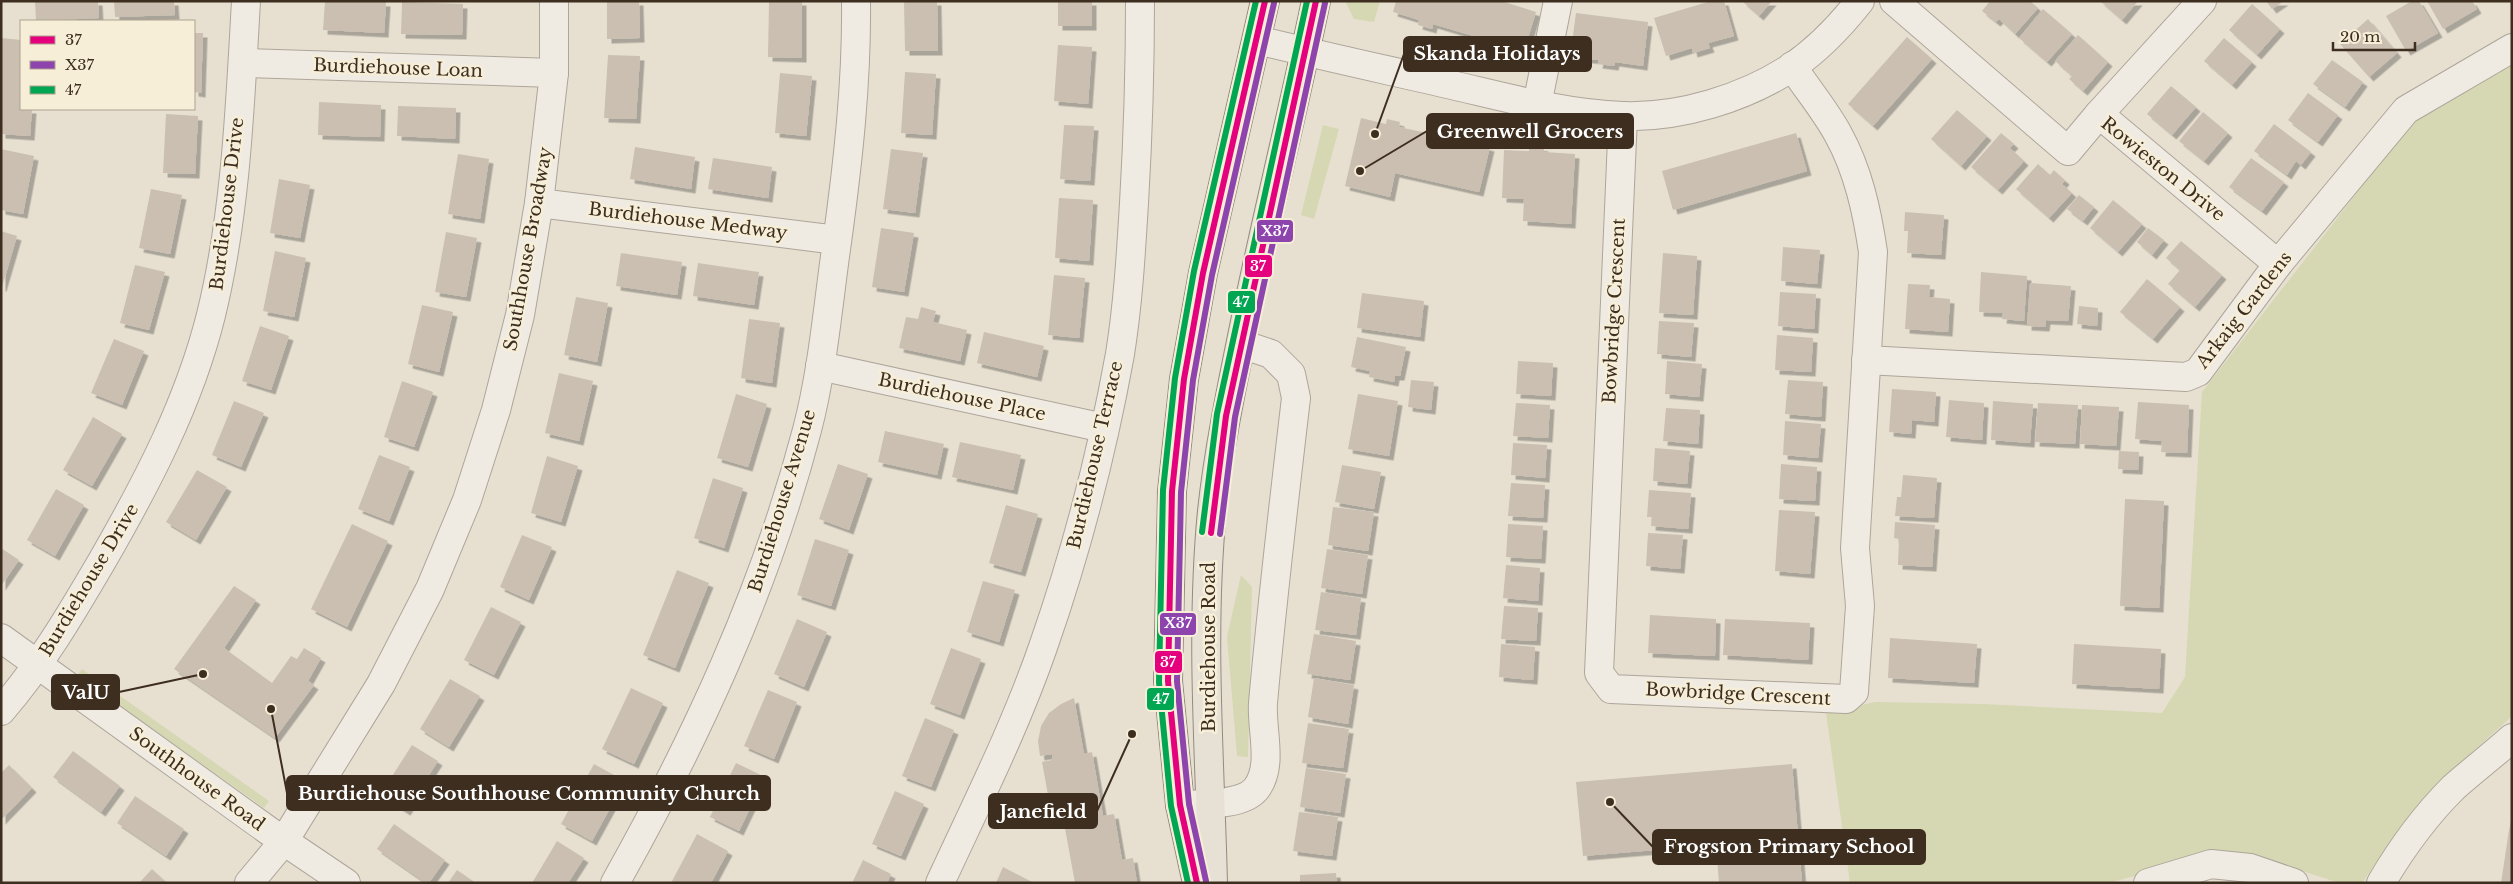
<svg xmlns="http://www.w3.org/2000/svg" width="2513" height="884" viewBox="0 0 2513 884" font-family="'Libre Baskerville',serif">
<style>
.green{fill:#d6d7b3}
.building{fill:#cbbfb2;filter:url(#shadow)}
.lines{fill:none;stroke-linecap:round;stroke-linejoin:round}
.minor-casing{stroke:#ada599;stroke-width:30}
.major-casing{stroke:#928b80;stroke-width:30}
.minor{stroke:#efebe3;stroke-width:28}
.major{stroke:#e6e1d4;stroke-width:28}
.bus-1-casing{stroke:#f7eed8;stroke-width:10}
.bus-2-casing{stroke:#f7eed8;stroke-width:10}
.bus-3-casing{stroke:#f7eed8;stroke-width:10}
.bus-1{stroke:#e5007d;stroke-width:6}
.bus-2{stroke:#8e44ad;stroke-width:6}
.bus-3{stroke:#00a651;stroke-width:6}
.labels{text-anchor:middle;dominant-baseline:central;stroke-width:5;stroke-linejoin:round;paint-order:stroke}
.street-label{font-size:18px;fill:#3d2e20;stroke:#f7eed8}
.leader{fill:none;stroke:#3d2e20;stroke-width:2}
.callout-dot{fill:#3d2e20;stroke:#f7eed8;stroke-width:2}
.callout{fill:#3d2e20;stroke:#3d2e20;stroke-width:2}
.callout-label{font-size:19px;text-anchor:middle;font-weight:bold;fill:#fff}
.line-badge{stroke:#f7eed8;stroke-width:2}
.badge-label{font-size:14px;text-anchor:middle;font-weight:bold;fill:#fff}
</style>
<defs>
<filter id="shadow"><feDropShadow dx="4.5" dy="4.5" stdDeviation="0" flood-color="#0004"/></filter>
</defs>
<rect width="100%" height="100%" fill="#e7e0d1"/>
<g class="green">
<path d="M1345,1H1380L1374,22L1354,19Z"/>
<path d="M2512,64V716L2445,777L2401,827L2362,883H2339L2269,860L2220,852L2109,883H1850L1826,713L1875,702L1984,704L2162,713L2185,677L2202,392L2415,118Z"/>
<path d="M1323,125L1339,129L1314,219L1301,215Z"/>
<path d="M1241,575L1252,587L1248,757L1237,756L1227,637Z"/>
<path d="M82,669L269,801L264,808L77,676Z"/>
</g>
<g class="building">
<path d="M35,1H98L99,18L36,21Z"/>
<path d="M114,1H174L175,15L115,17Z"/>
<path d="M325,1L386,2L384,33L323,30Z"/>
<path d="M607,1H639L640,38L607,39Z"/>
<path d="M769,1H802V58L768,57Z"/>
<path d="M904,1H937L938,51H905Z"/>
<rect x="1058" y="1" width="34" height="25"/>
<path d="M1396,1H1501L1536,12L1524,51L1499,43L1497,49L1491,47L1486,45L1487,40L1433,24L1432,29L1418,25L1419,20L1393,12Z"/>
<path d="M1711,1H1724L1734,36L1708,43L1710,48L1693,53L1692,48L1666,56L1654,18Z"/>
<path d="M1742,1H1772L1759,16Z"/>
<path d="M1990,1H2030L2038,8L2015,34L1999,19L1996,22L1982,11Z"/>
<path d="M2100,1H2138L2122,20Z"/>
<path d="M2266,1H2284L2272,9Z"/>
<path d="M2412,1H2419L2438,33L2406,51L2386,16Z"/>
<path d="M2427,1H2472L2477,9L2443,29Z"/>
<path d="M402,2L463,4L462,35L401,34Z"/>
<path d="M2252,4L2280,29L2257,55L2229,30Z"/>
<path d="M2043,9L2072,34L2047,62L2019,38Z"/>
<path d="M1576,13L1648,22L1643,66L1615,62L1614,66L1598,64L1599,60L1570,57Z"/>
<path d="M2368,19L2397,53L2369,77L2340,44Z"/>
<path d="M194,33H203L201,93L194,92Z"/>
<path d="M2078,35L2108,62L2083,91L2069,79L2072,76L2055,61Z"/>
<path d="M1907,37L1932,59L1873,126L1848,104Z"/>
<path d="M1,38L21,40V109H32L30,136L1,134Z"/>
<path d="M2224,38L2252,62L2232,85L2204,61Z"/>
<path d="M1058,45L1092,47L1088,104L1054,101Z"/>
<path d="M608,55L640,56L636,119L604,118Z"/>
<path d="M2332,60L2363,82L2345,107L2313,84Z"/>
<path d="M905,72L936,74L932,135L901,133Z"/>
<path d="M780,73L812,76L806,136L775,133Z"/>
<path d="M2171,86L2196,107L2172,135L2147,114Z"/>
<path d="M2308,93L2338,115L2318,142L2288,120Z"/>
<path d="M319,102L381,105L380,137L318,135Z"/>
<path d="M398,106L456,108L455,139L397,136Z"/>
<path d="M1957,110L1987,136L1961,166L1931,139Z"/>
<path d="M2203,112L2228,133L2204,161L2179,141Z"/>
<path d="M166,114L198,116L195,174L163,173Z"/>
<path d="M1361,118L1386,124L1387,119L1400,122L1399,127L1450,138L1451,134L1466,138L1465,141L1490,147L1479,192L1395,173L1390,197L1345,186Z"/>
<path d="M2274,124L2311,152L2301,165L2296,161L2287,175L2254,151Z"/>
<path d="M1064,125L1094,126L1090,181L1060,179Z"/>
<path d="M1796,133L1807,171L1673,210L1662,171Z"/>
<path d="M2001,133L2014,144L2010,148L2024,161L1998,190L1971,167Z"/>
<path d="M1529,146L1544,147V152L1575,154L1571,224L1523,221L1524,199L1502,198L1504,150L1529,151Z"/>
<path d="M635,147L695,157L691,189L630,179Z"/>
<path d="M1,149L34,156L23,214L1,210Z"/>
<path d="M891,149L923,153L915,213L883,209Z"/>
<path d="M458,154L489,159L480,219L448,214Z"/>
<path d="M713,158L772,167L768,198L708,189Z"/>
<path d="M2251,158L2284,182L2262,211L2229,187Z"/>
<path d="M2038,164L2050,175L2054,170L2060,176L2065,180L2062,184L2072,193L2049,218L2016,189Z"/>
<path d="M279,179L310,185L300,238L270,233Z"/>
<path d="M151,189L182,195L170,254L139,248Z"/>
<path d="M2079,195L2094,207L2083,221L2067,209Z"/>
<path d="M1059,198L1093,200L1089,261L1055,258Z"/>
<path d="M2113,200L2142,224L2118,252L2090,228Z"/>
<path d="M1905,212L1944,215L1941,255L1907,253L1908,231H1904Z"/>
<path d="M881,228L914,233L904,292L872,287Z"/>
<path d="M2148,228L2164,240L2152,255L2137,242Z"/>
<path d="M1,231L17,236L2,287H1Z"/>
<path d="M446,232L477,238L466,297L435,292Z"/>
<path d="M2181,241L2222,275L2195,307L2168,284L2180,270L2166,258Z"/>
<path d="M1783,247L1820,250L1817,284L1781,281Z"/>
<path d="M275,251L306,258L294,317L263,311Z"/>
<path d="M621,253L682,262L677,295L616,286Z"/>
<path d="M1663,253L1697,256L1693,315L1659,313Z"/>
<path d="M698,263L759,272L754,305L693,296Z"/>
<path d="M135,265L165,272L149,330L120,323Z"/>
<path d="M1981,272L2027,276L2024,321L2002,319L2003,313L1979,312Z"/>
<path d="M1054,275L1085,278L1079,338L1048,335Z"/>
<path d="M2147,279L2180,307L2153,339L2120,312Z"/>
<path d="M2030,283L2071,286L2068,321L2046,320L2045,327L2027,326Z"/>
<path d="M1908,284L1930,285L1929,297L1950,299L1948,332L1905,329Z"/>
<path d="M1780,292L1816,294L1814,329L1778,326Z"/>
<path d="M1362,293L1424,301L1420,337L1357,328Z"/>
<path d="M576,297L608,303L597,362L564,355Z"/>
<path d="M422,305L453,312L439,372L408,364Z"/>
<path d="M2079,306L2098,308L2097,326L2077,324Z"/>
<path d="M921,307L936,311L933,322L967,330L960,361L899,348L906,317L918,319Z"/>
<path d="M749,319L780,323L772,383L741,378Z"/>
<path d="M1659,321L1694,323L1691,357L1657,354Z"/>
<path d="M260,326L289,336L271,390L242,381Z"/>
<path d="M984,332L1044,346L1037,377L977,363Z"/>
<path d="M1777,335L1813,338L1811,372L1775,370Z"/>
<path d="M1357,337L1406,347L1400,376H1395L1394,382L1369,377L1370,371L1351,367Z"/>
<path d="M114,339L144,351L122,405L91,393Z"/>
<path d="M1518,361L1553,363L1551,396L1516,394Z"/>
<path d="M1667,361L1702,364L1699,397L1665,394Z"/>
<path d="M559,373L593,381L579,441L545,433Z"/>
<path d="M1411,380L1434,382L1431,410L1408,407Z"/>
<path d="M1788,380L1823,382L1821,417L1785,414Z"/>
<path d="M402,381L433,392L414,447L384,437Z"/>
<path d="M1892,389L1936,392L1934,422L1912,420L1911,434L1889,432Z"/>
<path d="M736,394L767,404L748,467L717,458Z"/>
<path d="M1358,394L1398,401L1389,456L1348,449Z"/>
<path d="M1949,400L1984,403L1982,440L1946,437Z"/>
<path d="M234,401L264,413L241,467L212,455Z"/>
<path d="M1993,401L2033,404L2030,443L1991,440Z"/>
<path d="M2138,402L2189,405L2187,453L2161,452L2162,441L2135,439Z"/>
<path d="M1516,403L1550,405L1548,438L1513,436Z"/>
<path d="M2038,403L2078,405L2075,444L2035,442Z"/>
<path d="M2082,405L2119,407L2116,446L2080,444Z"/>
<path d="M1666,408L1700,410L1698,444L1663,441Z"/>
<path d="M93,417L122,434L92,486L63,470Z"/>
<path d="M1785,421L1821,424L1818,458L1783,455Z"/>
<path d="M885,431L944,444L937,475L878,462Z"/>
<path d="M960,442L1021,455L1013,490L952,477Z"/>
<path d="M1513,443L1547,445L1545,478L1511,475Z"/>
<path d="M1655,448L1690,451L1687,484L1653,481Z"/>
<path d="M2119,451L2139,452L2138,470L2118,469Z"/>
<path d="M379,455L410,467L389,521L358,509Z"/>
<path d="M547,456L578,466L561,522L531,513Z"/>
<path d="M838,464L868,474L849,530L819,519Z"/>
<path d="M1781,464L1817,467L1815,501L1779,499Z"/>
<path d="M1342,465L1381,472L1374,509L1335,502Z"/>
<path d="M197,470L227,487L196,540L166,522Z"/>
<path d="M1903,475L1937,478L1934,518L1895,516L1897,497H1901Z"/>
<path d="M713,478L743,488L724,548L694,538Z"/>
<path d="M1511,483L1545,485L1543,518L1508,516Z"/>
<path d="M56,489L84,505L55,556L27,540Z"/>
<path d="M1649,490L1691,493L1688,529L1651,526L1652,517H1647Z"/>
<path d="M2125,499L2164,501L2159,608L2120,606Z"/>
<path d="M1006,505L1038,514L1021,572L989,563Z"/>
<path d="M1333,507L1374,512L1368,551L1328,545Z"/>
<path d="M1779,510L1815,512L1810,574L1775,571Z"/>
<path d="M1895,522L1935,525L1932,567L1898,565L1899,539L1894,538Z"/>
<path d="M352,524L388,541L347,627L311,609Z"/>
<path d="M1508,524L1543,526L1541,559L1506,557Z"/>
<path d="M1648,533L1683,535L1680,569L1646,566Z"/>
<path d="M522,535L552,547L529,600L500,587Z"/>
<path d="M815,539L849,550L831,606L797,595Z"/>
<path d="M1,548L19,560L1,586Z"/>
<path d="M1327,549L1368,555L1362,594L1321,588Z"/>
<path d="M1506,565L1540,568L1538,601L1503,598Z"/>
<path d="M677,570L709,583L675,668L643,655Z"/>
<path d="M983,581L1015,590L999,642L967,632Z"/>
<path d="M234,586L256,600L224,648L272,683L291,656L297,659L304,648L321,658L308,681L314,685L275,738L174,669Z"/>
<path d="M1321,592L1361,598L1356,635L1315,630Z"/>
<path d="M1504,606L1538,608L1536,641L1501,639Z"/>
<path d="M491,607L521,622L494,675L464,660Z"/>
<path d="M1650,615L1716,619L1715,656L1648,653Z"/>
<path d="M797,619L827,632L804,687L774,674Z"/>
<path d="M1725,619L1810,623L1808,660L1723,655Z"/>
<path d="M1314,634L1356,641L1350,680L1307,674Z"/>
<path d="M1890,638L1977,644L1974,683L1888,678Z"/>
<path d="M1501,644L1535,647L1533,680L1499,677Z"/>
<path d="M2074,644L2161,649L2159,689L2072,684Z"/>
<path d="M951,648L981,659L960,715L930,704Z"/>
<path d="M1314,678L1354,685L1348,724L1308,717Z"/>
<path d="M450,679L480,696L449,747L420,729Z"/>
<path d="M631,688L663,703L634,764L602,749Z"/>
<path d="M768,690L797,702L774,759L744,746Z"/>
<path d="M1074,698L1084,754L1092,752L1103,816L1114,814L1122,860L1133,858L1137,883H1075L1064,823L1071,822L1070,814L1052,817L1042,762L1052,760V754L1040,756L1038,741L1041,726L1049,713L1061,704Z"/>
<path d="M925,718L954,730L931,787L902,776Z"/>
<path d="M1308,723L1349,729L1343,768L1302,763Z"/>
<path d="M412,745L438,761L406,811L380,795Z"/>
<path d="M73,751L120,786L101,812L53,777Z"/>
<path d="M736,763L765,777L739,831L710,817Z"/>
<path d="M594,764L625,781L592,841L561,824Z"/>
<path d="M1792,764L1802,883H1719L1716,845L1583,856L1576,782Z"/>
<path d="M9,765L32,788L1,820V773Z"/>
<path d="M1306,768L1346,774L1340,813L1300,807Z"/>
<path d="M895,791L924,804L901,856L872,844Z"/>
<path d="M135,796L184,829L166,856L117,823Z"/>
<path d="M1299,812L1338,817L1332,856L1293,851Z"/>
<path d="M2511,821L2512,883H2501L2509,830Z"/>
<path d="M394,824L445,860L429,883H426L377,849Z"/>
<path d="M697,834L728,851L711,883H671Z"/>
<path d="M557,841L584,858L568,883H532Z"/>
<path d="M863,860L891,874L887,883H852Z"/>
<path d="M1003,867L1034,883H996Z"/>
<path d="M152,869L167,883H139Z"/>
<path d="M457,870L476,883H448Z"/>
<path d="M1336,873L1337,883H1300V875Z"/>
</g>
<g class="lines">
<defs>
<g id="minor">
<path d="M1894,1L2068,151L2099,114L2278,264"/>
<path d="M1257,40C1322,56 1387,70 1452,85C1508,98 1566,114 1623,116C1680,118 1745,98 1792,67C1817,50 1841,25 1860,1"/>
<path d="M243,63L554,73"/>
<path d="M1537,105L1558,1"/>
<path d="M2099,114L2202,1"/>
<path d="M1623,116L1599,673L1611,689L1846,699L1854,692L1860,606L1855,548L1873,252C1867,211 1858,170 1838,134C1825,110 1807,89 1792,66"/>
<path d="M539,203L837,240"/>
<path d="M1866,360L2186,377L2198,372L2278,264L2406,110L2512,48"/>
<path d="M820,366L1104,428"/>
<path d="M1,638L269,831L346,883"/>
<path d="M1,711C41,665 71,614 102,561C147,483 189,403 211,315C236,213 240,106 246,1"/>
<path d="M1180,805C1200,804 1242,806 1256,789C1274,766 1261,730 1263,703C1272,601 1284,500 1296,398L1291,374L1271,354L1241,344"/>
<path d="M249,883L284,841L381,684L430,589L467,500L496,410L520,315L539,203L554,73V1"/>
<path d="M615,883C696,739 765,590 807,430C823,369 828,304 837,242C848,162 857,82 856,1"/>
<path d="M940,883C976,805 1015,728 1043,647C1076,553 1102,453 1120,354C1128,304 1131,253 1134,203C1138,136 1140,69 1140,1"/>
<path d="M2148,883L2211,864L2250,868L2294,883"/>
<path d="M2381,883C2401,849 2425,816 2453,788C2472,771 2493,755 2512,738"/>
</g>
<g id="major">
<path d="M1197,883L1180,805L1168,681L1172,491L1184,379L1203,273L1265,1"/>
<path d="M1213,883C1210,759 1200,635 1212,511C1219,446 1233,381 1246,317C1268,211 1294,107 1316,1"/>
</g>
</defs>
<use href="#minor" class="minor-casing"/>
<use href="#major" class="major-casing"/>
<use href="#minor" class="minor"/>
<use href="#major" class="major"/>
<defs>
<g id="bus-1">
<path d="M1211,533L1226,416L1316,1"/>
<path d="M1197,883L1180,805L1168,681L1172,491L1184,379L1203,273L1265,1"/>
</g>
<g id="bus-2">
<path d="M1220,534L1235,417L1325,3"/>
<path d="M1206,881L1189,804L1177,681L1181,492L1193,380L1212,275L1274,3"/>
</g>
<g id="bus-3">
<path d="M1202,532L1217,414L1307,1"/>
<path d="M1188,883L1171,806L1159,682L1163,490L1175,378L1194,271L1256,1"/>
</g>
</defs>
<use href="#bus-1" class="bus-1-casing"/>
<use href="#bus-2" class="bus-2-casing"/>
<use href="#bus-3" class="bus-3-casing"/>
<use href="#bus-1" class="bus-1"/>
<use href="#bus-2" class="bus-2"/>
<use href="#bus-3" class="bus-3"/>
</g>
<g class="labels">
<g class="street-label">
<text transform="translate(398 68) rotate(2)">Burdiehouse Loan</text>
<text transform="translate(2163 169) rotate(39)">Rowieston Drive</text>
<text transform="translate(227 204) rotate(-83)">Burdiehouse Drive</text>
<text transform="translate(688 221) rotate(7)">Burdiehouse Medway</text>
<text transform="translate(528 249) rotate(-80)">Southhouse Broadway</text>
<text transform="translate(2244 310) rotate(-52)">Arkaig Gardens</text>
<text transform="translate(1614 311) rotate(-87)">Bowbridge Crescent</text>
<text transform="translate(962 397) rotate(12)">Burdiehouse Place</text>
<text transform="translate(1095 455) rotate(-77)">Burdiehouse Terrace</text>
<text transform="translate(782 501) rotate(-73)">Burdiehouse Avenue</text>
<text transform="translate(89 580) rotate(-59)">Burdiehouse Drive</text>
<text transform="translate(1209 647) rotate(-90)">Burdiehouse Road</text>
<text transform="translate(1738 694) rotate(3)">Bowbridge Crescent</text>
<text transform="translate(197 779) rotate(36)">Southhouse Road</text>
</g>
</g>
<path class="leader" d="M1375 134L1404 54M1360 171L1427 131M203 674L119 692M271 709L287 793M1132 734L1097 811M1610 802L1653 847"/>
<g class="callout-dot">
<circle cx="1375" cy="134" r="5"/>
<circle cx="1360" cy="171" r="5"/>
<circle cx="203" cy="674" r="5"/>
<circle cx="271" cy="709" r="5"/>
<circle cx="1132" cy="734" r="5"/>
<circle cx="1610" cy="802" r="5"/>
</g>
<g class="callout">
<rect x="1404" y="37" width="187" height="34" rx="5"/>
<rect x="1427" y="114" width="206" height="34" rx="5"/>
<rect x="52" y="675" width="67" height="34" rx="5"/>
<rect x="287" y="776" width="483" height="34" rx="5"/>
<rect x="989" y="794" width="108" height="34" rx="5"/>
<rect x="1653" y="830" width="272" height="34" rx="5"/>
</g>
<g class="callout-label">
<text x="1497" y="60">Skanda Holidays</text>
<text x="1530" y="138">Greenwell Grocers</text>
<text x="86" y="699">ValU</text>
<text x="529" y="800">Burdiehouse Southhouse Community Church</text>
<text x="1043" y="818">Janefield</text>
<text x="1789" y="853">Frogston Primary School</text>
</g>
<g class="line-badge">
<rect x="1256" y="219" width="38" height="24" rx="5" fill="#8e44ad"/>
<rect x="1244" y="254" width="29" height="24" rx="5" fill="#e5007d"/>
<rect x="1227" y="290" width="29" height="24" rx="5" fill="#00a651"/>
<rect x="1159" y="612" width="38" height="24" rx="5" fill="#8e44ad"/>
<rect x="1154" y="650" width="29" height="24" rx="5" fill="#e5007d"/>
<rect x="1146" y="687" width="29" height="24" rx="5" fill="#00a651"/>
</g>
<g class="badge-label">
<text x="1275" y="236">X37</text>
<text x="1258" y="271">37</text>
<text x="1241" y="307">47</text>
<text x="1178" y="628">X37</text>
<text x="1168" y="667">37</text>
<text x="1161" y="704">47</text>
</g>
<rect width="2513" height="884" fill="none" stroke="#3d2e20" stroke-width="5"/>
<rect x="20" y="20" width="175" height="90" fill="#f7eed8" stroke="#ada18e"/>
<rect x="30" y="36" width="25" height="8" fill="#e5007d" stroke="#ada18e"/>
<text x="65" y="45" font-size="15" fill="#3d2e20">37</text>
<rect x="30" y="61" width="25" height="8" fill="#8e44ad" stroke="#ada18e"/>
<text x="65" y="70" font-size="15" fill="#3d2e20">X37</text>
<rect x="30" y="86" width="25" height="8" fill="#00a651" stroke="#ada18e"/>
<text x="65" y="95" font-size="15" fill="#3d2e20">47</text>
<path d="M2333 42v8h82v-8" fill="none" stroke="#3d2e20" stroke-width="2.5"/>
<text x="2340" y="42" font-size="15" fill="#3d2e20" stroke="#f7eed8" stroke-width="4" paint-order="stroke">20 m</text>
</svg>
